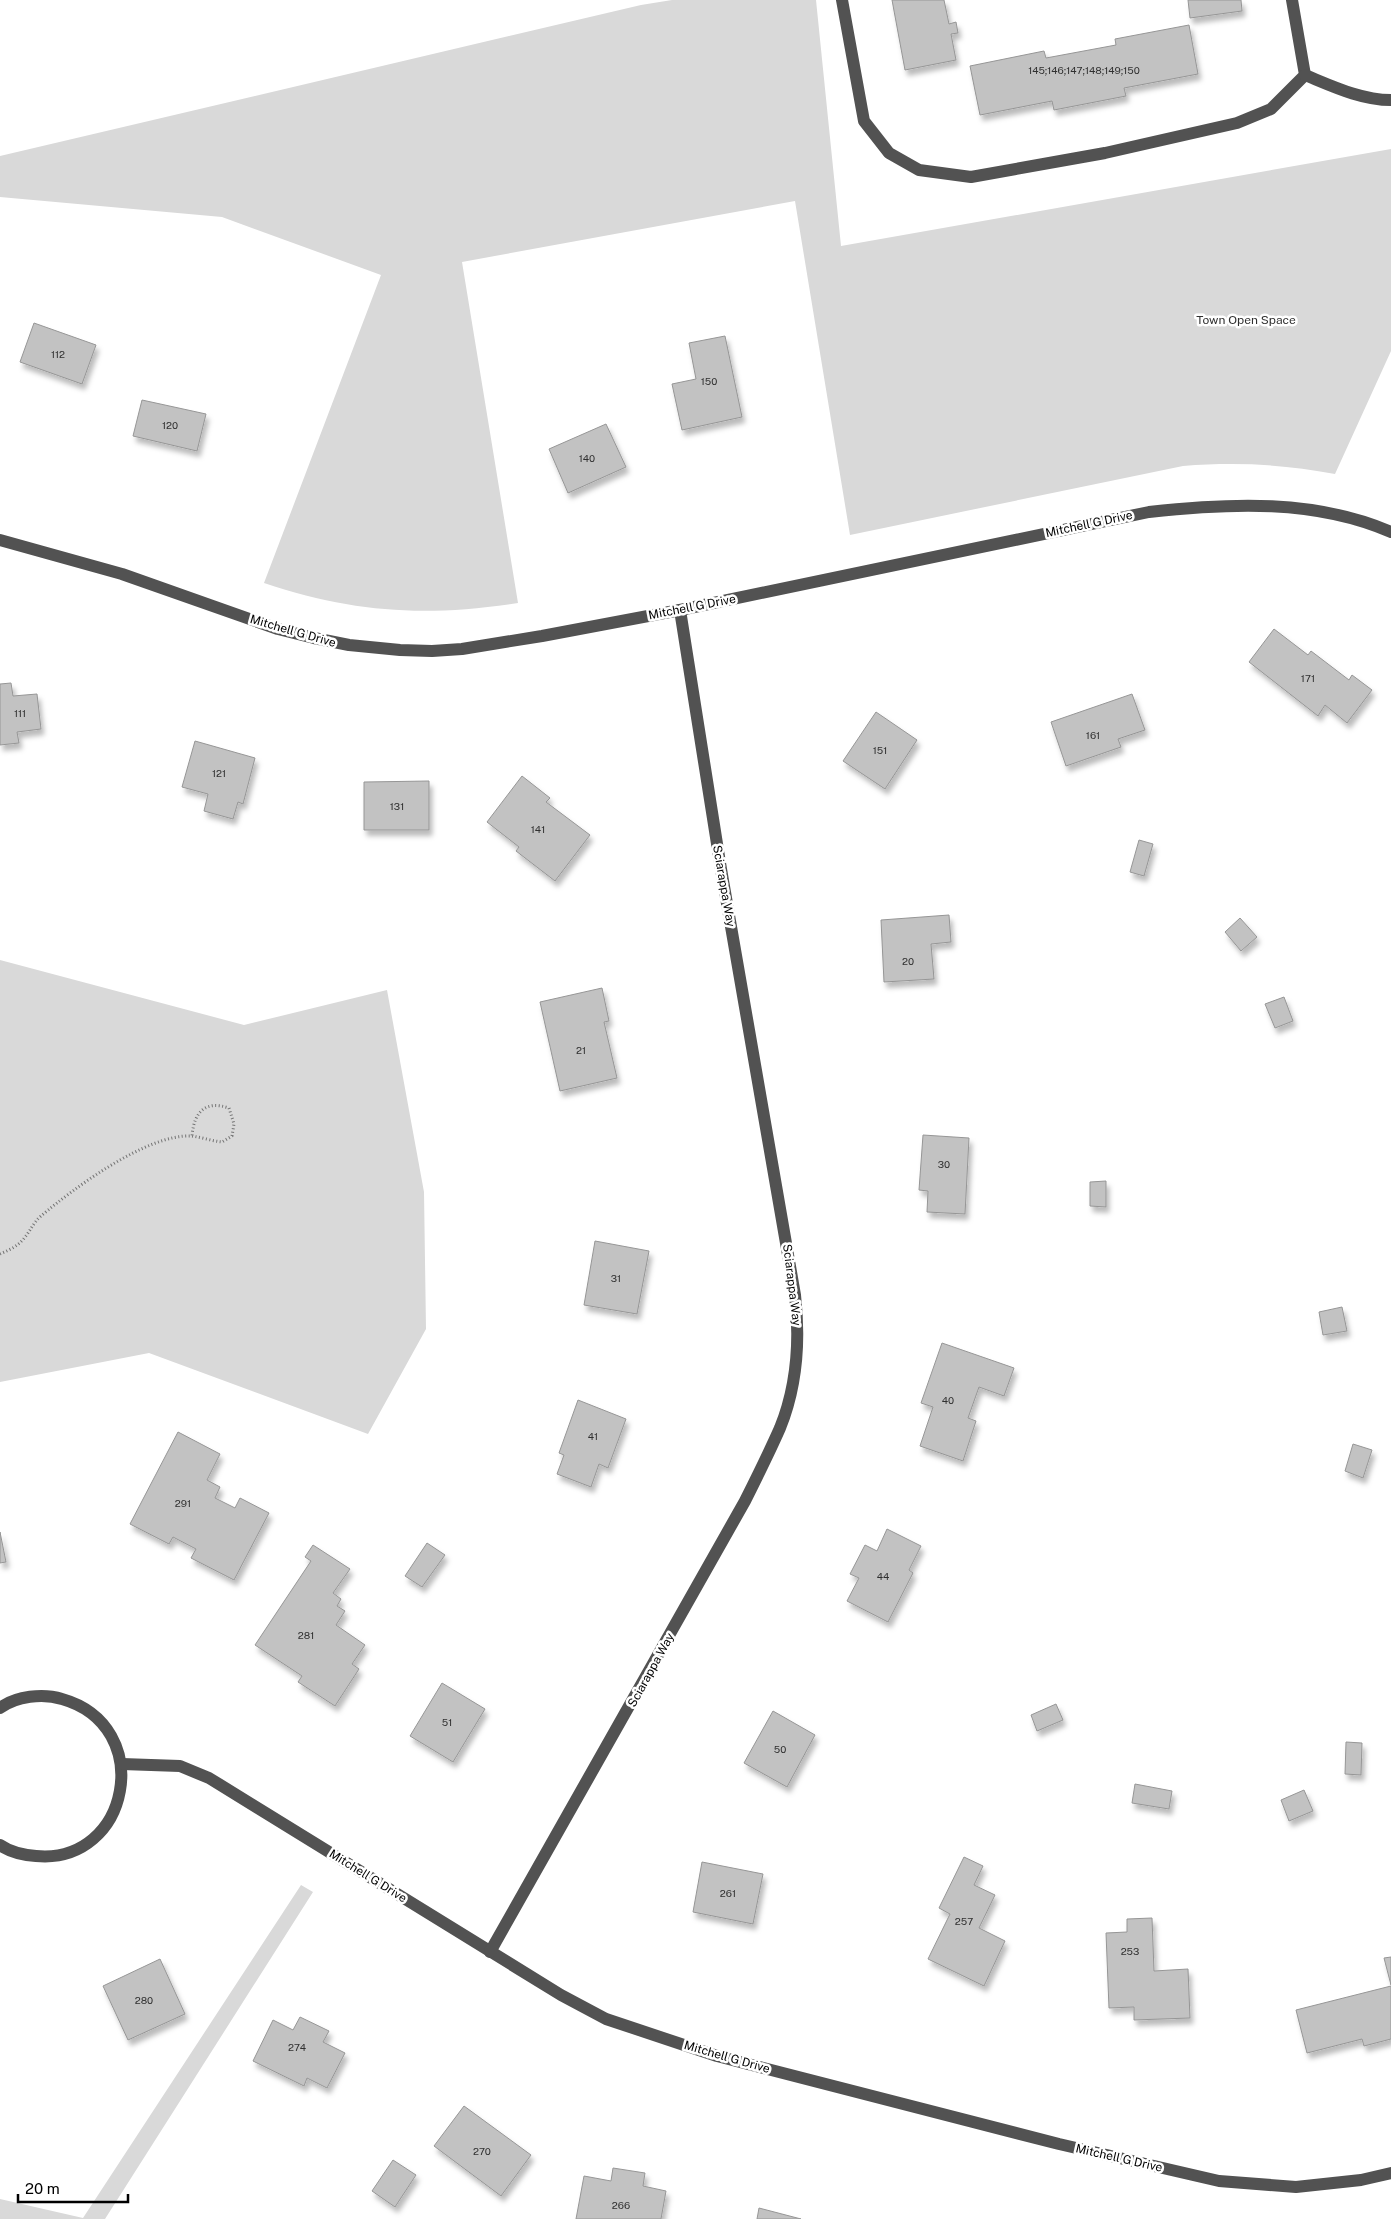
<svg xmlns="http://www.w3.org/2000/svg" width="1391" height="2219" viewBox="0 0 1391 2219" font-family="'Public Sans',sans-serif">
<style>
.green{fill:#d9d9d9}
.building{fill:#c2c2c2;stroke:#969696;filter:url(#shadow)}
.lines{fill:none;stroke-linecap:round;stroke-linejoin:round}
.path{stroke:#747474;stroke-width:3;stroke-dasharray:1 2.5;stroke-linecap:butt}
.minor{stroke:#525252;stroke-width:12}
.labels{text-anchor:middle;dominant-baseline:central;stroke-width:5;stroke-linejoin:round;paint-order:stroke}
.number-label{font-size:10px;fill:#303030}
.park-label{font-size:12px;fill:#303030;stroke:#fff}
.street-label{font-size:12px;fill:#000;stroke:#fff}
</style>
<defs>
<filter id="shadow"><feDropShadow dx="3" dy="5.5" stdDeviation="2.5" flood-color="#0004"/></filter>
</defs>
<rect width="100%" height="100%" fill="#fff"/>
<g class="green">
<path d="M672,0H816L841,246L1391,149V351L1335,474C1284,464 1235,462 1183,466L850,535L795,201L462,262L518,603C425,617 354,613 264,583L381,275L222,217L0,197V156L641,5Z"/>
<path d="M0,960L244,1025L387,990L424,1192L426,1329L368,1434L149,1353L0,1382Z"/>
<path d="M301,1885L313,1892L105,2219H0V2199L83,2218Z"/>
</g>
<g class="building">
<path d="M892,0H944L949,24L956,22L958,33L951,34L956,60L905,70Z"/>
<path d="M1188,0H1241L1242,11L1190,18Z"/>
<path d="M1189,25L1198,74L1124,88L1126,96L1054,110L1052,101L980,115L970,66L1044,51L1046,58L1116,45L1115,39Z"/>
<path d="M34,323L96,345L82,384L20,362Z"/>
<path d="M725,336L742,417L682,430L672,384L696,379L689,343Z"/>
<path d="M142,400L206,414L197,451L133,436Z"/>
<path d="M606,424L626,467L568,493L549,449Z"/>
<path d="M1274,629L1308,655L1311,651L1349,680L1352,675L1372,690L1347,723L1325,705L1318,716L1249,662Z"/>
<path d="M11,683L13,696L37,694L41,729L17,732L19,743L0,745V684Z"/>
<path d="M1132,694L1145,730L1118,739L1121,747L1066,766L1051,722Z"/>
<path d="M876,712L917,740L885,789L843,761Z"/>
<path d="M195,741L255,758L243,804L238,802L233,819L204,811L208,794L182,787Z"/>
<path d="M522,776L550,798L546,802L590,835L555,881L516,851L519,847L487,822Z"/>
<path d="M429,781V830H364V782Z"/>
<path d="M1139,840L1153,844L1144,876L1130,872Z"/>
<path d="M949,915L951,942L931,944L934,979L884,982L881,920Z"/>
<path d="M1240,918L1257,937L1241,951L1225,932Z"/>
<path d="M602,988L609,1021L604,1022L617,1078L560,1091L540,1002Z"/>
<path d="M1284,997L1293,1021L1275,1028L1265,1004Z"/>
<path d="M923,1135L969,1138L965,1214L927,1212L928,1191L919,1190Z"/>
<path d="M1106,1181V1207L1090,1206V1182Z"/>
<path d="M595,1241L649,1251L637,1314L584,1305Z"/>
<path d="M1342,1307L1347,1331L1323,1335L1319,1312Z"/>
<path d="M942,1343L1014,1368L1004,1396L979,1387L968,1418L976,1421L963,1461L920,1446L933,1407L921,1403Z"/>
<path d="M578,1400L626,1419L608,1468L599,1464L591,1487L557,1474L564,1455L559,1453Z"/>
<path d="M178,1432L220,1454L207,1480L220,1487L215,1498L235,1508L240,1498L269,1513L234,1580L191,1558L196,1549L173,1537L169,1544L130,1524Z"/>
<path d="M1353,1444L1372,1450L1363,1478L1345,1471Z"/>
<path d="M887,1529L921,1546L909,1570L913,1573L888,1622L847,1601L859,1578L850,1574L865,1545L877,1551Z"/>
<path d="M0,1532L6,1562L0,1563Z"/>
<path d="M427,1543L445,1555L422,1587L405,1576Z"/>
<path d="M313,1545L350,1569L333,1593L341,1599L337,1606L345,1611L336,1625L365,1645L352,1664L359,1669L335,1706L298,1682L302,1676L255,1645L311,1561L305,1557Z"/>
<path d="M442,1683L485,1709L453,1762L410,1736Z"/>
<path d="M1056,1704L1063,1720L1037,1731L1031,1715Z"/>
<path d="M773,1711L815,1735L787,1787L744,1763Z"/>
<path d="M1346,1742L1362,1743L1361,1775L1345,1774Z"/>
<path d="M1135,1784L1172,1791L1169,1809L1132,1803Z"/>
<path d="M1304,1790L1313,1811L1289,1821L1281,1800Z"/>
<path d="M964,1857L983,1866L974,1885L995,1895L979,1928L1005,1941L984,1986L928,1959L950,1914L939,1908Z"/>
<path d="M702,1862L763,1874L753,1924L693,1912Z"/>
<path d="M1152,1918L1154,1971L1188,1969L1190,2018L1134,2020V2007L1109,2008L1106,1933L1127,1932V1919Z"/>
<path d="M1391,1957V1985L1384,1958Z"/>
<path d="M160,1959L185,2014L128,2040L103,1986Z"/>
<path d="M1391,1986V2039L1364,2046L1362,2039L1307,2053L1296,2010Z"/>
<path d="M300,2017L329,2031L323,2042L345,2053L327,2088L307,2078L304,2086L253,2061L273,2020L293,2030Z"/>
<path d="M464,2106L531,2155L501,2196L434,2146Z"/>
<path d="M393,2160L416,2175L395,2207L372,2191Z"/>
<path d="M613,2168L645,2173L643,2186L666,2191L661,2219H576L584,2176L611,2181Z"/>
<path d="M759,2208L801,2219H757Z"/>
</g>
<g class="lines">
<path class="path" d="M0,1254C9,1250 19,1246 25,1237C31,1230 33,1223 41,1216C74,1188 147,1134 191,1136C201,1137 212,1141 222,1142L232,1136L234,1124L229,1108C205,1100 194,1112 192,1136"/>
<g class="minor">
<path d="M842,0L864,121L889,153L919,170L971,177L1105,153L1237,123L1271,109L1305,75L1292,0"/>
<path d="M1305,75C1332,86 1361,100 1391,100"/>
<path d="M0,540L122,574L278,629L314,638L349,645L400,650L432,651L462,649L542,636L680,610L1149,512C1230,503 1315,499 1391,532"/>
<path d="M0,1708C16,1696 43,1693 62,1699C157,1726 130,1865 36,1856C23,1855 10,1852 0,1845"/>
<path d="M122,1764L180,1766L209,1778L561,1995L606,2019L717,2056L1059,2144L1219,2181L1296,2187L1361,2180L1391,2173"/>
<path d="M490,1952L745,1501C757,1477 769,1453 780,1428C797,1386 800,1339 795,1295L721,869L680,610"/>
</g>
</g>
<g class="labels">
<g class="number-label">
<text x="1084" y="70">145;146;147;148;149;150</text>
<text x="58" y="354">112</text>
<text x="709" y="381">150</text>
<text x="170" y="425">120</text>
<text x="587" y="458">140</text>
<text x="1308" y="678">171</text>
<text x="20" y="713">111</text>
<text x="1093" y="735">161</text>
<text x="880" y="750">151</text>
<text x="219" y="773">121</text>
<text x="397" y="806">131</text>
<text x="538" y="829">141</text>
<text x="908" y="961">20</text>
<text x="581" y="1050">21</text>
<text x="944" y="1164">30</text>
<text x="616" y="1278">31</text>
<text x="948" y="1400">40</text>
<text x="593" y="1436">41</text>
<text x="183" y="1503">291</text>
<text x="883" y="1576">44</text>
<text x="306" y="1635">281</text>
<text x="447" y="1722">51</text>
<text x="780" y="1749">50</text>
<text x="728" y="1893">261</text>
<text x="964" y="1921">257</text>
<text x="1130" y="1951">253</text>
<text x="144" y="2000">280</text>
<text x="297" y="2047">274</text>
<text x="482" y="2151">270</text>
<text x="621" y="2205">266</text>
</g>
<g class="park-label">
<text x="1246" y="320">Town Open Space</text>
</g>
<g class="street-label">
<text transform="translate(1089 524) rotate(-12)">Mitchell G Drive</text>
<text transform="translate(692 607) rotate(-11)">Mitchell G Drive</text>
<text transform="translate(293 631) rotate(16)">Mitchell G Drive</text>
<text transform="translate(724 886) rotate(80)">Sciarappa Way</text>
<text transform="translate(792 1285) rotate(83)">Sciarappa Way</text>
<text transform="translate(651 1670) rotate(-61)">Sciarappa Way</text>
<text transform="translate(368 1876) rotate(32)">Mitchell G Drive</text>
<text transform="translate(727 2057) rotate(16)">Mitchell G Drive</text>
<text transform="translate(1119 2158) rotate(13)">Mitchell G Drive</text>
</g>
</g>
<path d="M18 2194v8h110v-8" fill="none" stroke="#000000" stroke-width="2.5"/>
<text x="25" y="2194" font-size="15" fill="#000000" stroke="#ffffff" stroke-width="4" paint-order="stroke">20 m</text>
</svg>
